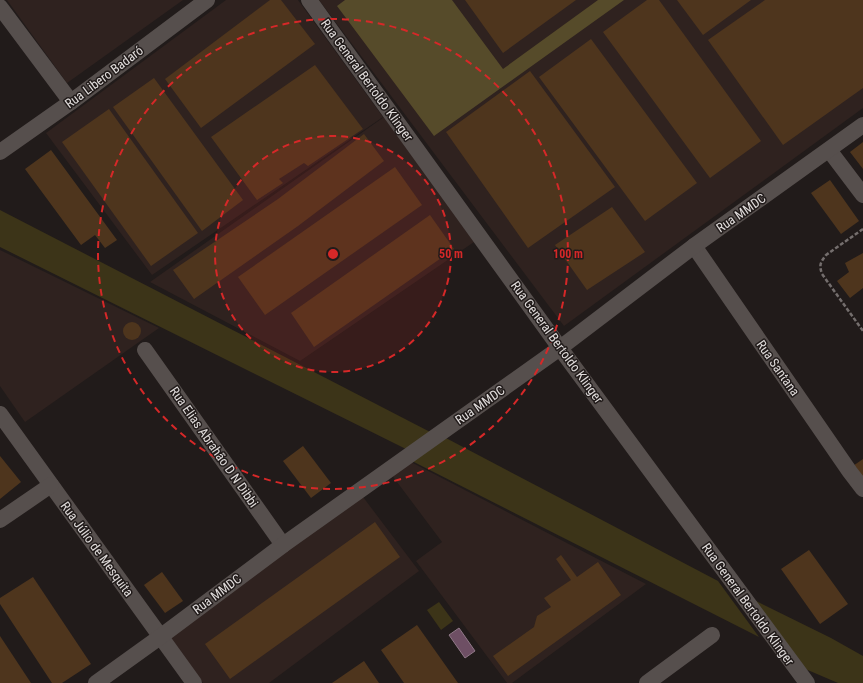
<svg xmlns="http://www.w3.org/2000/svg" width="863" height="683" viewBox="0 0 863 683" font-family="'Roboto Condensed',sans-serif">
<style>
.built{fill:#2f221f}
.green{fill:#3c3418}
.forest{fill:#564b2a}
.water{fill:#6e4f64;stroke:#907988}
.building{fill:#4e351d}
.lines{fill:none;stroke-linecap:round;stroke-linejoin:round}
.path{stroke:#746e6d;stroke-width:2.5;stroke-dasharray:4 2;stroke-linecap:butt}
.minor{stroke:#564f4d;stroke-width:16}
.ring{fill:none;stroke:#d62828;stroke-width:2;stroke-dasharray:7 5}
.labels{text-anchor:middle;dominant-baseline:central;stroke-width:3;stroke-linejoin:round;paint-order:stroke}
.street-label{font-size:13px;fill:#e0dcdb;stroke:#211b1a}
.centre{fill:#d62828;stroke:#211b1a;stroke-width:2}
.ring-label{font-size:12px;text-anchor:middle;font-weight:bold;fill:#d62828;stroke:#211b1a;stroke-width:3;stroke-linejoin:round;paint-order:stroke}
</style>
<rect width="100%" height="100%" fill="#211b1a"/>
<g class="built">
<path d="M7,0H183L67,83Z"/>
<path d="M226,0H298L383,117L152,275L46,133Z"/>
<path d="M319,0H863V108L564,326Z"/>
<path d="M384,117L474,242L300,361L150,282Z"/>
<path d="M0,250L159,328L25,422L0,386Z"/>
<path d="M409,461L646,584L512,683H507L416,561L442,542L391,474Z"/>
<path d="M360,493L419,571L269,683H203L168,636Z"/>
</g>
<g class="green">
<path d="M0,210L436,435L412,452L0,247Z"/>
<path d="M444,437L718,581L759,637L412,461Z"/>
<path d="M746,596L831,638L863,656V683H838L796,665Z"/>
<path d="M439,602L453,621L441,630L427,610Z"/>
</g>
<path class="forest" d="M345,0H452L503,69L598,0H624L434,136L337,6Z"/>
<path class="water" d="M459,628L475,651L465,658L449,635Z"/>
<g class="building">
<path d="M270,0H281L315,44L201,128L165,79Z"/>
<path d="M465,0H576L503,53Z"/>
<path d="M647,0H659L761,141L710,178L603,32Z"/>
<path d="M677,0H751L703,35Z"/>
<path d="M765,0H863V88L783,145L708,40Z"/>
<path d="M591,39L697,183L645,221L539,77Z"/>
<path d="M315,65L363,129L308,166L304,163L279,179L283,183L257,200L211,137Z"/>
<path d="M530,71L615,187L528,248L446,132Z"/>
<path d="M154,78L243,200L202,231L113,107Z"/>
<path d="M109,109L198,233L151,266L62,142Z"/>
<path d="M364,134L384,161L298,226L194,299L173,270L278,199Z"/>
<path d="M863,142V169L850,152Z"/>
<path d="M51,150L117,240L105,248L95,235L81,245L25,169Z"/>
<path d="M395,167L422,205L265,315L238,277Z"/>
<path d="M830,180L859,221L841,234L811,193Z"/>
<path d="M612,207L645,252L587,290L555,245Z"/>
<path d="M430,215L454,249L314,347L291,313Z"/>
<path d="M863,253V288L850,298L837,281L849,272L845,263Z"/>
<circle cx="132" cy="331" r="9"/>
<path d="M303,446L331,483L311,498L283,461Z"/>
<path d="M0,456L21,482L0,499Z"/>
<path d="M863,459V487L850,468Z"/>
<path d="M375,522L400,557L230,679L205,644Z"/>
<path d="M809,550L848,604L820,624L781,569Z"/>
<path d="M561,555L577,577L598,562L621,595L508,676L493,656L534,627L537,616L551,607L544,598L571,580L556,559Z"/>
<path d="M162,572L183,601L165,613L144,585Z"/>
<path d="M33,577L91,664L62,683H52L0,604V598Z"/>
<path d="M417,625L458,683H404L381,650Z"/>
<path d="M0,636L31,683H0Z"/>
<path d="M364,661L379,683H332Z"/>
</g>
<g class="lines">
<path class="path" d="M863,229L826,255C820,263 819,265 822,274L863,331"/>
<g class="minor">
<path d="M309,0L560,348L807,683"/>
<path d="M0,7L71,102"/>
<path d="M829,150L863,195"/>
<path d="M0,152L71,102L207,0"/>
<path d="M694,246L850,472L863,489"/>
<path d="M145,350L283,545"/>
<path d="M0,414L194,683"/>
<path d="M0,520L51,485"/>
<path d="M96,683L160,637L283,545L560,348L694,246L863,125"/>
<path d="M647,683L712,635"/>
</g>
</g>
<circle cx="333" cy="254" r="118" fill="#d62828" fill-opacity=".12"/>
<g class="ring">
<circle cx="333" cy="254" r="118"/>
<circle cx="333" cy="254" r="235"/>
</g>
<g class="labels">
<g class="street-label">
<text transform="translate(104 77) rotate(-37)">Rua Libero Badaró</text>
<text transform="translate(367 80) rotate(54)">Rua General Bertoldo Klinger</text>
<text transform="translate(741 213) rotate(-35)">Rua MMDC</text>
<text transform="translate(557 342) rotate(54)">Rua General Bertoldo Klinger</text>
<text transform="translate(778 368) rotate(55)">Rua Santana</text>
<text transform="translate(480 405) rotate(-35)">Rua MMDC</text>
<text transform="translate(214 447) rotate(55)">Rua Elias Abrahão D N Dibbi</text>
<text transform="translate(97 549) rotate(54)">Rua Júlio de Mesquita</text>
<text transform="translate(217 594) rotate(-37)">Rua MMDC</text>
<text transform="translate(748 604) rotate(54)">Rua General Bertoldo Klinger</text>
</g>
</g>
<circle cx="333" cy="254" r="6" class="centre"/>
<g class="ring-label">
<text x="451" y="258">50 m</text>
<text x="568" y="258">100 m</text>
</g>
</svg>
